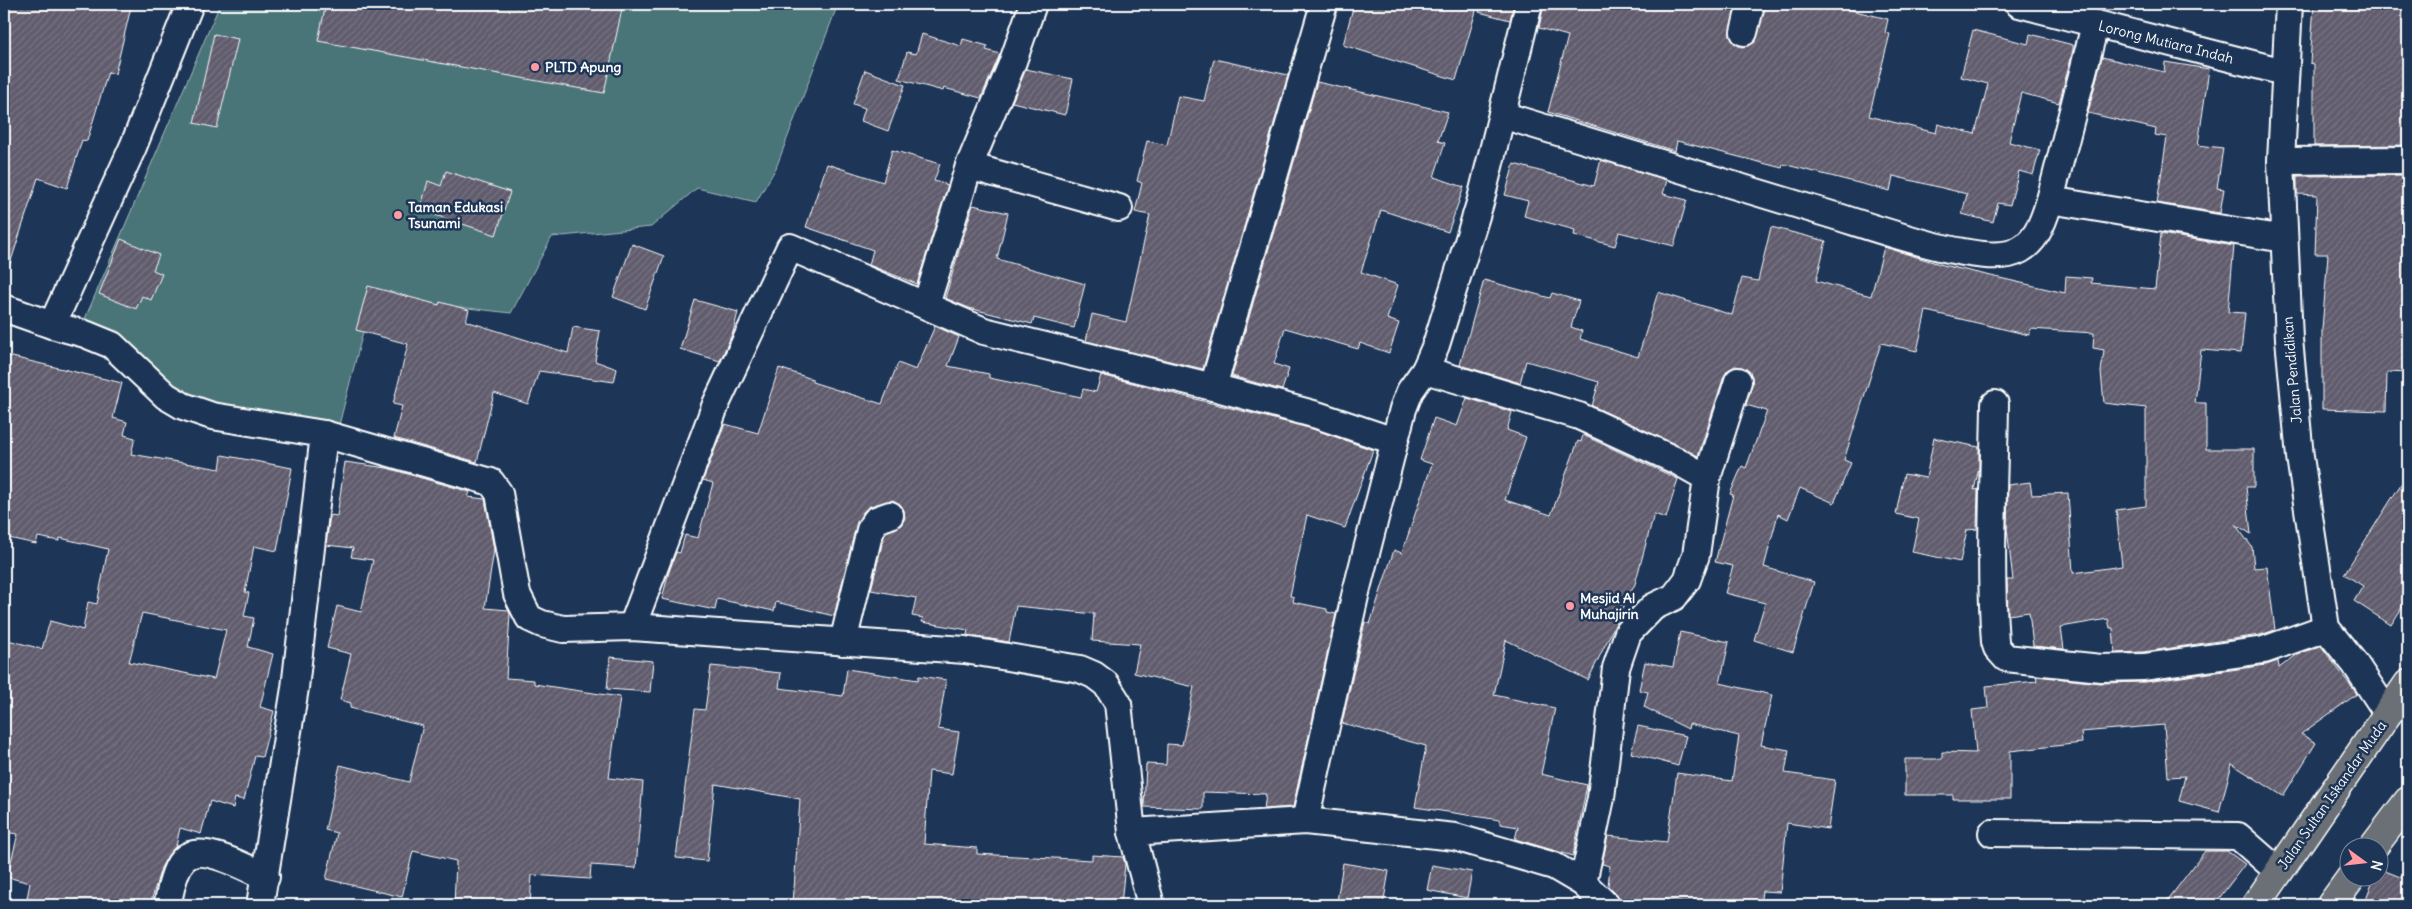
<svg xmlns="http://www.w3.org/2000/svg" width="2412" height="909" viewBox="0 0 2412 909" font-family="Delius,sans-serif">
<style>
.green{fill:#4a7479;stroke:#a4babc}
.building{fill:url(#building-hatch);stroke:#fff;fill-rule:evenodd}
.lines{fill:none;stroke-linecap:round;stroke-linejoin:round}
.street-casing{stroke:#fff;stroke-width:30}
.highway-casing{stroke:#fff;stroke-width:31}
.street{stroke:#1d3557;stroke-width:26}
.highway{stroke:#6b6f75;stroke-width:28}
.poi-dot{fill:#ff9aa2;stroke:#1d3557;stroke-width:2}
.labels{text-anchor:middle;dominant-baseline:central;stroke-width:5;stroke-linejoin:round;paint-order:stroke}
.street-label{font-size:14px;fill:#fff;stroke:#1d3557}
.poi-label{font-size:14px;font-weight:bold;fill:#fff;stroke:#1d3557;text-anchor:start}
</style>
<defs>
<pattern id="building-hatch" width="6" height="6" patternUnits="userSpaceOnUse" patternTransform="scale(1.25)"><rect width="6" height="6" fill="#605c6d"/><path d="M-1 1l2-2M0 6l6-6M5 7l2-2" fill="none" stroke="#787483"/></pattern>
</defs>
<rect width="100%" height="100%" fill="#1d3557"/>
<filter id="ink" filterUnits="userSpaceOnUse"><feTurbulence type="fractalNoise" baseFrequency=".02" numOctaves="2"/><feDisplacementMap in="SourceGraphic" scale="10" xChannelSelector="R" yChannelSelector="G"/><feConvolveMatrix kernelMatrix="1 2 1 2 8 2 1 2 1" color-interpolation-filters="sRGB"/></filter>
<g filter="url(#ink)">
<path class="green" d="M220,4H838L776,168L756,202L697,188L651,227L552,237L511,313L372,297L339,425L187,401L84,321Z"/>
<g class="building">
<path d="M4,4H118L131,7L115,74L108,72L87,141L82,140L67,188L38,178L9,267L4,266Z"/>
<path d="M326,4H623L604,93L318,41Z"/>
<path d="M1354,4H1478L1456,80L1343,45Z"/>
<path d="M1480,4H1514L1510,20L1479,12Z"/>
<path d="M1544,4H1736L1730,36L1734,43L1741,47L1749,46L1755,42L1766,4H1848L1847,9L1888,19L1885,33L1890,34L1869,116L1936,133L1938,124L1975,134L1988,84L1961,77L1973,30L2028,44L2030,34L2073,45V50L2059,103L2021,93L2009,142L2040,150L2033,175L2019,171L2010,205L1998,203L1993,222L1962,214L1967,194L1893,176L1890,191L1783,164L1782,168L1677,141L1675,151L1548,112L1568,36L1539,28Z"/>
<path d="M2314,4H2408V145L2314,146V64L2310,63Z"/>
<path d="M214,34L238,39L217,128L194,123Z"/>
<path d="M922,34L961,46L963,39L988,46L986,50L1000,54L981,98L944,88L943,91L899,79L907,52L916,54Z"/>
<path d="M2102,57L2164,72L2165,62L2209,69L2198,145L2223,148L2217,188L2224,189L2220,213L2157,203L2167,137L2155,135L2156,129L2088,113Z"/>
<path d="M1214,59L1288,75L1203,369L1086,341L1092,314L1126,322L1150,215L1135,212L1142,183L1137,181L1147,141L1167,145L1178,96L1204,101Z"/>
<path d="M1026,69L1073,79L1065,115L1012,102Z"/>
<path d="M865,70L905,85L888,131L861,121L865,108L853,104Z"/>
<path d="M1317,82L1448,112L1438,141L1445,143L1434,177L1464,187L1448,232L1381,210L1361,272L1398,285L1387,319L1399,323L1389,353L1360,343L1358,349L1285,328L1274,364L1289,369L1282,390L1232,376Z"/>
<path d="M892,150L940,164L934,181L948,185L917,284L869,265L873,250L806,227L827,164L883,182Z"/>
<path d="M1601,160L1667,180L1663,194L1687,200L1674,246L1619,232L1615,246L1574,235L1575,230L1524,216L1528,201L1505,195L1514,164L1594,186Z"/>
<path d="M446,171L510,192L496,235L420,210L428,181L441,186Z"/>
<path d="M2408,175L2406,260H2408V373L2387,372L2386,411L2322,409V329L2328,254H2315L2317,195L2297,194V176Z"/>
<path d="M973,205L1008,213L997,259L1085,284L1074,328L1034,318L1032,324L969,308L945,298Z"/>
<path d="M1771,227L1826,241L1816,281L1871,296L1884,247L1943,265L2065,293L2066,276L2092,278L2091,283L2155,289L2161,234L2234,246L2228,312L2245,313L2241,353L2201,350L2195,403H2206V449H2254V487H2246L2251,534L2235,524L2252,547L2254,568L2267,567L2275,630L2260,635L2143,652L2115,653L2113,628H2110L2108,619L2061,627L2064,649L2033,646L2029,612L2008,615L2007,580H2013L2007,529L2008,485L2030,482L2032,495L2068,493L2073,573L2122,566L2116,510L2146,506V408L2104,403L2101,372L2104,350L2093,348L2094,333L2030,329L2029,335L1926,311L1917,351L1881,343L1844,460L1851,463L1834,503L1800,488L1788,519L1778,514L1764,567L1814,582L1793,652L1754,640L1765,603L1725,593L1733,566L1715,562L1733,495L1730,494L1742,466L1746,468L1767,411L1746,405L1752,385V377L1749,371L1742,367L1735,366L1728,370L1724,376L1698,456L1592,406L1599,382L1526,361L1520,383L1460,365L1484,280L1550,298L1552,293L1579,301L1571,327L1582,331L1580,339L1638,357L1658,292L1732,315L1742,278L1758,281Z"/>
<path d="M121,239L159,255L153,270L162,274L151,300L142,296L136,309L99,294Z"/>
<path d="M632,244L664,256L645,309L613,297Z"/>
<path d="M368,286L439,305L440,302L469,310L466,321L568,353L573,327L600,331L595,361L617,369L614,382L539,371L528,404L494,393L477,462L394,438L402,406L393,404L408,344L356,330Z"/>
<path d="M695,300L738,312L733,332L720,361L680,349Z"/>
<path d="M935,326L959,337L948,366L989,374V378L1081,397L1083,389L1096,392L1101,375L1313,429L1373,450L1345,528L1307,515L1290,596L1294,597L1293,602L1327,609V612L1336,614L1293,807L1264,809L1266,794L1203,792V809L1144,807L1146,764L1166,765L1167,744L1182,745L1194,687L1134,673L1140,644L1092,641L1094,614L1016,606L1009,642L967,635L968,630L922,622L923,618L912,616L916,598L871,590L884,536L886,532L901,525L905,518L904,510L900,504L893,500L870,506L863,512L857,522L834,616L776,602L774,611L717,599L715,610L662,599L668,575L676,552L680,553L685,535L698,538L713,483L703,480L725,424L758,433L779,368L812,379V382L882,404L898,363L916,370Z"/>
<path d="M4,355L122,383L113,418L127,422L124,435L135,438L131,454L220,469L222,455L292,468L277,551L254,546L245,592L249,593L244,616L254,618L248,647L273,654L260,707L274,711L262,757L255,756L244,800L235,798L233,808L210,801L201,834L180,828L176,846L168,855L161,868L150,905H55L27,898L30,883L7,877L18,834L4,832V639L42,649L50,621L83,630L88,602L97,604L108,549L60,538L59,541L38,537L36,544L4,537ZM142,613L226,630L214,679L129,662Z"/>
<path d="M1467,398L1512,412L1507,430L1526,437L1505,500L1551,515L1578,441L1581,442L1583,435L1678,479L1666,518L1654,514L1635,584L1588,680L1506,640L1494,695L1555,708L1541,774L1587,785L1573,856L1515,839L1518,827L1500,824V820L1415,807L1426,746L1342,723L1365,622L1370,624L1394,550L1402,553L1432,464L1420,460L1434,418L1457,426Z"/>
<path d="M1934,438L1979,447V468L1974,490L1978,489L1977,529L1967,530L1960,562L1912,552L1919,519L1896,514L1904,474L1926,478Z"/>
<path d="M345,462L387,468L470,492L468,497L485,499L494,550L485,608L508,610L510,614L506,678L534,680V684L620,697L609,778L643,782L636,868L591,865L590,879L532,875L530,905H454L456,861L413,851L402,897L326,879L337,833L325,830L340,765L409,782L423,726L350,708L351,703L340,700L351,654L327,648L337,606L361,612L373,560L351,557L353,548L326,545L330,515L337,516Z"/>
<path d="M2408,473V598L2391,625L2354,601L2363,586L2344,574Z"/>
<path d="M1680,632L1729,642L1720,683L1772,695L1761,745L1789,750L1785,773L1835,780L1828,829L1787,823L1780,892L1762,891L1760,905H1702L1662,900L1661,905H1621L1617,895L1608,886L1610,866L1602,864L1608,836L1667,842L1677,773L1732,781L1739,736L1689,724L1688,729L1644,707L1648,692L1639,690L1645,662L1673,667Z"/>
<path d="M2321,646L2357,694L2301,734L2316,743L2283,796L2232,764L2219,812L2179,801L2185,776L2168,777L2164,725L2081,732L2082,743L2010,751V799H1953V795H1905V759H1942V752L1976,753L1972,710L1988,708L1986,686L2037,681L2036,676L2100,683L2146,682L2266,665L2278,661L2279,668L2298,654Z"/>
<path d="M610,657L653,661L650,692L607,689Z"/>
<path d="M711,666L781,673L779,688L843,696L847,669L918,680L919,676L946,680L938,729L959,732L952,774L929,771L924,844L977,848V854L1092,860V855L1123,857L1125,864L1121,905H793L800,799L715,784L707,861L676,858L695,709L705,710Z"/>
<path d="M1638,726L1686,736L1678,766L1631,753Z"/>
<path d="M2205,851H2227L2245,864L2214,905H2164Z"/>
<path d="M1343,863L1389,871L1383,905H1365L1337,901Z"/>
<path d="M1432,865L1472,872L1467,898L1427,890Z"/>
<path d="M2380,869L2408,880V905H2364L2375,876H2380Z"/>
</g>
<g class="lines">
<defs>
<g id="street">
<path d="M190,4L133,147L52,325L85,334L112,345L166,396L183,406L212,416L324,434L295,688L260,905"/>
<path d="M2019,4L2284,72"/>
<path d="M2289,4L2281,161L2289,339L2300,457L2326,628L2355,664L2388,714"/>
<path d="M2095,25L2050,200L2284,239"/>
<path d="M1744,32L1751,4"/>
<path d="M1502,115C1612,148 1722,181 1832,215C1872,227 1972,263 2009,254C2035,248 2043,223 2050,200"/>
<path d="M2281,161L2408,160"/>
<path d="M969,166L1119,208"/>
<path d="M926,305L969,166L1012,64L1033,4"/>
<path d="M4,308L52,325"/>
<path d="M1425,370L1579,416L1677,461L1707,478"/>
<path d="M1213,387L1324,4"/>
<path d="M1995,404C1994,484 1989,562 1995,642L1997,648L2006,658L2101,668L2144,667L2264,650L2326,628"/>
<path d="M324,434L491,482L499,493L517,594L529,618L542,624L563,629L632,627L965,650L1080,669L1094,675L1106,684L1118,703L1132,832"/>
<path d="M632,627L716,404L790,247L984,331L1213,387L1317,415L1394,441"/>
<path d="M843,642L870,530L876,520L890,515"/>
<path d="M1305,821L1355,596L1403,409L1410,391L1425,370L1436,345L1480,203L1529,4"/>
<path d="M1992,833L2238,836L2279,872"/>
<path d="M1583,883L1601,798L1616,668L1628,633L1653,607L1674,597L1687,580L1696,555L1707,478L1738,381"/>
<path d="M167,905C171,892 173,868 185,858C202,843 249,869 266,877"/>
<path d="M1151,905L1132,832L1305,821L1455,837L1554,866L1583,883L1606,905"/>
</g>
<g id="highway">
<path d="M2374,846L2408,801"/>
<path d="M2256,905L2408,684"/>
<path d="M2331,905L2352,876"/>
</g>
</defs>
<use href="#street" class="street-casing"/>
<use href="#highway" class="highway-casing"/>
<use href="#street" class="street"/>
<use href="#highway" class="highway"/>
</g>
</g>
<g class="poi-dot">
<circle cx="535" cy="67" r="5"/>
<circle cx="398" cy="215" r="5"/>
<circle cx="1570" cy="606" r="5"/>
</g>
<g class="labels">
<g class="street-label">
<text transform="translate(2166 42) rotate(14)">Lorong Mutiara Indah</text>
<text transform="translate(2292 370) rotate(-95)">Jalan Pendidikan</text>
<text transform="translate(2332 795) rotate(-55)">Jalan Sultan Iskandar Muda</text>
</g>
<g class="poi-label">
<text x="545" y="67">PLTD Apung</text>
<text x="408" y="207">Taman Edukasi<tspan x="408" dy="16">Tsunami</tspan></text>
<text x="1580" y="598">Mesjid Al<tspan x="1580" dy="16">Muhajirin</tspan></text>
</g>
</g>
<rect width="2412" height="909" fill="none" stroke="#1d3557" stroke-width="20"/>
<rect x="10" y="10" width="2392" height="889" fill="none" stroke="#fff" stroke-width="2" filter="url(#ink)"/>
<g transform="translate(2364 862) rotate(105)"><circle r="24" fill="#1d3557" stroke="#77869a"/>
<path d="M0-4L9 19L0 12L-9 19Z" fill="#ff9aa2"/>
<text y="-8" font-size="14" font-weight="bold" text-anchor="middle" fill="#ffffff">N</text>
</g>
</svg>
